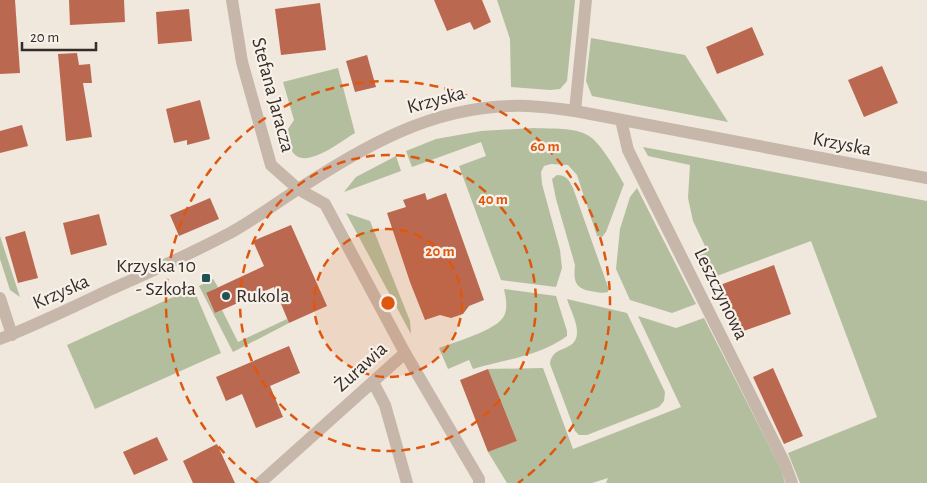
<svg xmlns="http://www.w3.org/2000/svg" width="927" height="483" viewBox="0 0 927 483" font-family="'Alegreya Sans',sans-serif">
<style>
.green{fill:#b3be9e}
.building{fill:#bb6850}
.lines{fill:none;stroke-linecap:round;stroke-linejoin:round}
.minor{stroke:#c7b7aa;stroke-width:12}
.ring{fill:none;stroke:#df570d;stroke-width:2.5;stroke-dasharray:9 6}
.poi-dot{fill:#225053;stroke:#f8f1e9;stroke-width:2}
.labels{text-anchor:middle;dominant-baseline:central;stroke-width:4.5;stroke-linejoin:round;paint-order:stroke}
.street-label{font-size:20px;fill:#352d29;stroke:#f8f1e9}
.poi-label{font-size:20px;fill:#352d29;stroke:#f8f1e9;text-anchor:end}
.centre{fill:#df570d;stroke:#f8f1e9;stroke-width:2.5}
.ring-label{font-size:15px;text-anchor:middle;font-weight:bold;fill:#df570d;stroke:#f8f1e9;stroke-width:4.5;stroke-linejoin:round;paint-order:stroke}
</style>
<rect width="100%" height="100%" fill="#f0e7dd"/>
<g class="green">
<path d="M497,0H575L567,81L560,89L550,90L511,87L510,39Z"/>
<path d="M591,38L685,55L728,122L592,96L586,81Z"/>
<path d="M338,68L355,133C341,141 304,172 292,151C289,146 288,138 286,132L294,120L283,82Z"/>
<path d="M534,128C551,129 575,127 589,136C600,142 618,173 624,184L606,232L602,237L597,236L577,175L568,165L551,164L544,166L541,172L542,184L560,250L562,268L556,287L501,280L459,166L486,156L481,142L412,167L406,151L436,139L481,131Z"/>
<path d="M643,147L927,201V483H800L788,453L877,417L811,241L706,280L694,253L705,246L693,221L688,198L690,165L648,156Z"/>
<path d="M396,156L401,171L344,192L356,177Z"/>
<path d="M557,175C566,175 569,180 573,188L608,287V292C603,293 600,293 596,292C576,290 573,283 575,265L556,199L552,179Z"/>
<path d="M637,188L696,304L672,313L630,300L616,269L620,229L630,197Z"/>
<path d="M346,213L370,221L410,321L411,334Z"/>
<path d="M0,236L20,297L10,290L0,259Z"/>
<path d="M213,279L218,287L206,294L215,313L222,310L238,342L287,319L289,323L233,352L199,286Z"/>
<path d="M193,288L221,353L95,409L67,345Z"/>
<path d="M504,289L556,296L567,331V336C538,357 506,359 473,369L469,360L448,369L439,348C455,342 497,330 504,316C508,308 506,298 504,289Z"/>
<path d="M567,299L627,313L665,392L664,401L659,407L587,435H579L575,431L550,364C552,344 575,353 577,334C578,323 570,309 567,299Z"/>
<path d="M638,316L676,328L704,318L781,469L785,483H606L608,478L592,483H507L488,452L517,441L488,369L543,368L573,449L681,407Z"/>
</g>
<g class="building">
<path d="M0,0H15L20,73L0,74Z"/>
<path d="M69,0H124L125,22L70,25Z"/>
<path d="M434,0H482L491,22L474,30L470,22L447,31Z"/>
<path d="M320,3L326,50L281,55L275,9Z"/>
<path d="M189,9L192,41L158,44L156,12Z"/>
<path d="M752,27L764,55L717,74L706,47Z"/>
<path d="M77,53L79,65L90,64L92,83H83L92,137L66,141L58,54Z"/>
<path d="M367,55L376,87L355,92L346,61Z"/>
<path d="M882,66L898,103L864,117L848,80Z"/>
<path d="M200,100L210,139L187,145V140L174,143L166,109Z"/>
<path d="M22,125L28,146L0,153V131Z"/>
<path d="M425,193L427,200L446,193L484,300L469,306L463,314L451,318L440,315L425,320L410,282L387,213L406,207L403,200Z"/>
<path d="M210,198L219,219L179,236L170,215Z"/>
<path d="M99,214L107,245L71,255L63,223Z"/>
<path d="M291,225L327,306L289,323L274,287L215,313L206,293L264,266L253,241Z"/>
<path d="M25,231L38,278L18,283L5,237Z"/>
<path d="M774,265L791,314L738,333L720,285Z"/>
<path d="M289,346L300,373L270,386L283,417L256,428L242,394L226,401L216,377Z"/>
<path d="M773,368L803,436L784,444L753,377Z"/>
<path d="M488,369L517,441L488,452L460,380Z"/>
<path d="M157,437L168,460L134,475L123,452Z"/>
<path d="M217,444L235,483H193L183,461Z"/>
</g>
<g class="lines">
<g class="minor">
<path d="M232,0L242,62L271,165L298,189L325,204L405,353L260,483"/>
<path d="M575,111L586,0"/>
<path d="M621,120L628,150L785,464L792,483"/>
<path d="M0,298L12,335"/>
<path d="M0,339C36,325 71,308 107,291C148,273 190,254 230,233C254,220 276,203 300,188C366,146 429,108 511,106C532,105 553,108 575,111L927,178"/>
<path d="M405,353L479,479V483"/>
<path d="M373,382L385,405L407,483"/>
</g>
</g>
<circle cx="388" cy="303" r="74" fill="#df570d" fill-opacity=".12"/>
<g class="ring">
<circle cx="388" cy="303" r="74"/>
<circle cx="388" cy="303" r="148"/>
<path d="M258 483A222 222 0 1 1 518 483"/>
</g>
<g class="poi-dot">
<rect x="201" y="273" width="10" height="10" rx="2.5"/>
<circle cx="226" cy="296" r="5"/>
</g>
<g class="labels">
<g class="street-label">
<text transform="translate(273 95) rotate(75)">Stefana Jaracza</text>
<text transform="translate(436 100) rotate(-15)">Krzyska</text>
<text transform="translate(842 144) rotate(11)">Krzyska</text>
<text transform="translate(61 292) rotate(-24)">Krzyska</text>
<text transform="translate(721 294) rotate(64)">Leszczynowa</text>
<text transform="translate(361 367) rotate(-42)">Żurawia</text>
</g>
<g class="poi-label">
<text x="196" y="266">Krzyska 10<tspan x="196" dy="23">- Szkoła</tspan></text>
<text x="236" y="296" text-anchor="start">Rukola</text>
</g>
</g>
<circle cx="388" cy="303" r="8" class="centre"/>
<g class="ring-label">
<text x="545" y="151">60 m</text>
<text x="493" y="204">40 m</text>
<text x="440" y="256">20 m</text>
</g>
<path d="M22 42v8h74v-8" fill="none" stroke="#352d29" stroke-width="2.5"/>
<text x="30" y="42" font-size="15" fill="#352d29" stroke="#f8f1e9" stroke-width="4" paint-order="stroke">20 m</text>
</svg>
